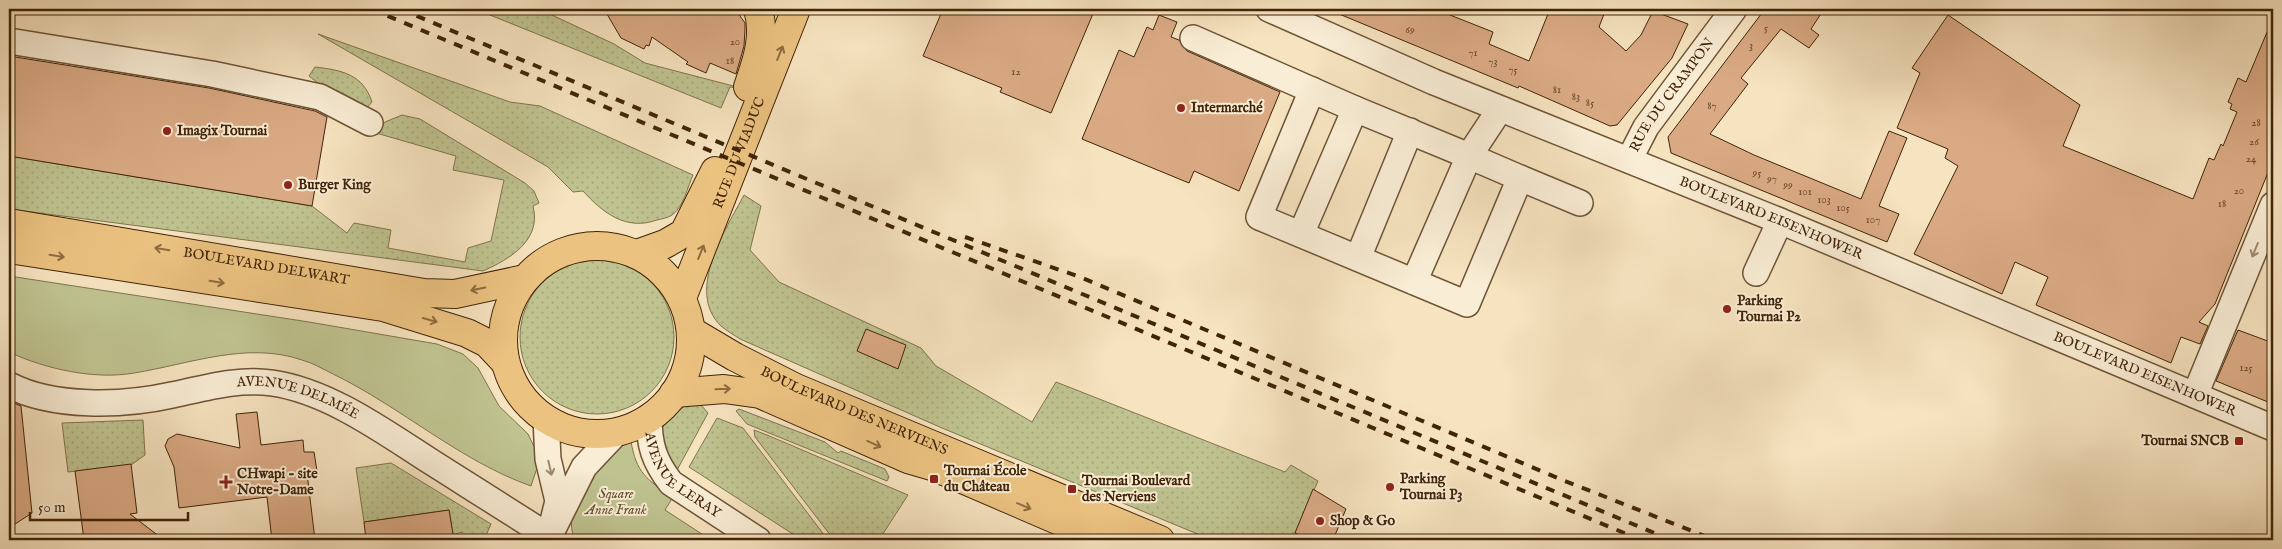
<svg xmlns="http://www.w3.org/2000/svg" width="2282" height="549" viewBox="0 0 2282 549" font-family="'IM FELL English',serif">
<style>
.grass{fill:url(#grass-dots);stroke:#80744c}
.park{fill:#bfc390;stroke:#80744c}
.building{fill:#daaa84;stroke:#412408}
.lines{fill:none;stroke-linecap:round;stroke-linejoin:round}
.minor-casing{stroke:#6e5436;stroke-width:28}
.major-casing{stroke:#412408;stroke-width:30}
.minor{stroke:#f9edd5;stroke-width:25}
.major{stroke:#ebc280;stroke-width:28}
.rail{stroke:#412408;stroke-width:4;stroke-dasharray:9 9;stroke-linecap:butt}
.oneway{stroke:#8e6b3e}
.oneway2{stroke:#9d886e}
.poi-dot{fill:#8f2418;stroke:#f9edd5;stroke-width:2}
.labels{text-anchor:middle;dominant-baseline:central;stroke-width:4;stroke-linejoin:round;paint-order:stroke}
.number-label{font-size:11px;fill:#674627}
.street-label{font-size:14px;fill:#412408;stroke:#f9edd5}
.poi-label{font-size:14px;font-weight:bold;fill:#412408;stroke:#f9edd5;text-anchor:start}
.park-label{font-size:14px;font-style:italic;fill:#604c2a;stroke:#f9edd5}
</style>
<defs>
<pattern id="grass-dots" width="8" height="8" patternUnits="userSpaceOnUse" patternTransform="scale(1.25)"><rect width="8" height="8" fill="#bfc390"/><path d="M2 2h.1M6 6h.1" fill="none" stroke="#a5a77b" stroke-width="1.8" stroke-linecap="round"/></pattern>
</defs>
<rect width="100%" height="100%" fill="#f6e3bf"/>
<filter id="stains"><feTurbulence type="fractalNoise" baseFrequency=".004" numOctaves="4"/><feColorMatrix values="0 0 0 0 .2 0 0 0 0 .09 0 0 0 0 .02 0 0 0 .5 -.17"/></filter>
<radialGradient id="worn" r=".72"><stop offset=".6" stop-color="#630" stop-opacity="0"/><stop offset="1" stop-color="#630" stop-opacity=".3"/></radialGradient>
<g class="grass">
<path d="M475,9H539L614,44L645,63L741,88L730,87L721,108Z"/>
<path d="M318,34L510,102L540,106L693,175C688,186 683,208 672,215C668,218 661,219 657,220C626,231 603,213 583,191L573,192L548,167Z"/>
<path d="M315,67C341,70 363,74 372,102L365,110L327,90L309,76Z"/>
<path d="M402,115L420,119L525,183L534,191L539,203L533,206C542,240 510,259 483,271L9,209V156L312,206L347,233L354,223L391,230L388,248L465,262L468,248L491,241L504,180L453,170L456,156L376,133L385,122Z"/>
<path d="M744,195L761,206L750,250L779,282L921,348L936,366L1032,422L1056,382L1285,472L1291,465L1318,481L1292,540H1212L942,428L740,339C734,335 727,331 721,326C685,291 726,229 744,195Z"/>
<circle cx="597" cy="337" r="77"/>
<path d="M704,397L701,405L708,413L676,472L658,434C669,414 684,405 704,397Z"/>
<path d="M739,409L825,442L838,453L841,451L885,469L889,477L887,481L747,424L736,411Z"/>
<path d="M717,418L743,428L828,540H802L689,467Z"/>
<path d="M143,420L145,455L131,465L68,472L62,423Z"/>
<path d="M754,430L767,435L908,495L879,540H834L755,437Z"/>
<path d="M391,463L491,524L484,540H463L462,532L453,535L449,510L364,522L356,468Z"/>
</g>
<g class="park">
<path d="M9,276L309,322L437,344L463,354L478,368L499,406L528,434L540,459L531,486C460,461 401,407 333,374C323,369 313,363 302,360C247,341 190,364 134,373C95,380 45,369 9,352Z"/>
<path d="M631,441C636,473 647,480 673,497L665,510L711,540H575C561,512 590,461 615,446C620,443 626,442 631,441Z"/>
</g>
<g class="building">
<path d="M604,9H735L745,23V29L744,46L736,74L710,63L706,73L686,64L688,62L652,37L649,46L646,45L644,49L621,38Z"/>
<path d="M943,9H1095L1051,113L1000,92L1002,88L923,56Z"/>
<path d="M1327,9H1452L1450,15L1493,32L1489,44L1529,61L1550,9H1606L1599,27L1626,51L1641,35L1653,11L1688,24L1672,58L1617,125L1610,126L1519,86L1518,88Z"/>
<path d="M1765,9H1824L1811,29L1819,35L1809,48L1781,29L1741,78L1748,84L1710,134L1754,155L1861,199L1889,131L1907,138L1879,206L1899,214L1887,242L1671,153L1668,137Z"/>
<path d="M1159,15L1177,22L1171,37L1179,40L1187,51L1280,92L1239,191L1194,171L1189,183L1082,139L1119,50L1134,57L1147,27L1153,30Z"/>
<path d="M1948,15L2080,105L2063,146L2193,199L2209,158L2214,160L2221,144L2223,146L2237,112L2230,109L2232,104L2228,102L2238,78L2246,82L2273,18V160L2215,304L2199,322L2208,326L2200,344L2181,337L2171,363L2036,305L2048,277L2015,262L2002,294L1914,254L1958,166L1945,158L1948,149L1897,128L1920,73L1912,68Z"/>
<path d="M9,56L209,88L315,111L327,117L312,206L9,156Z"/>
<path d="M866,329L906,345L898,369L857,351Z"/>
<path d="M2238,330L2273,343V404L2216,381Z"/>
<path d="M9,401L21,406L32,513L9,528Z"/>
<path d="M257,412L261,445L303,440L304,452H314L317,471L307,473L315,540H272L267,497L179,508L174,467L165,446L168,439L177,434L240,448L236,414Z"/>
<path d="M131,464L137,513L130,514L164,540H84L75,471Z"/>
<path d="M1313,489L1346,509L1333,540H1312L1295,533Z"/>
<path d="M449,510L454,540H366L364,522Z"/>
</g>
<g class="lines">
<defs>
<g id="minor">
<path id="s1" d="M1269,9L1434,82L1780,221L2273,428"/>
<path d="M1193,38L1355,109L1469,156L1500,109"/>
<path d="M9,41L212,74L320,97L370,123"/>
<path d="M1312,90L1259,217L1467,304L1520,178L1469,156L1414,282"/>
<path id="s2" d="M1629,160L1646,127L1734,9"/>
<path d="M1520,178L1580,203"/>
<path d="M1301,234L1355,109"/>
<path d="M1358,258L1410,131"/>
<path d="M1756,273L1780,221"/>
<path id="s3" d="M9,385C53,408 123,406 172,395C205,388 238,378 272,383C329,391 386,433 433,463C474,489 514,514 554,540"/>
<path d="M2195,395L2273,205"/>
<path id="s4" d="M649,417C649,445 654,461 671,483L758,540"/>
<path d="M546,419L548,459L558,501L549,537L584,467L618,431"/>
</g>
<g id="major">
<path d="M748,87C757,61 766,36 758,9"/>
<path id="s5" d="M9,223L424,293L455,294L525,279"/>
<circle cx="597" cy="340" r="94"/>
<path d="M9,249L383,307L467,333L487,343L504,361"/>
<path d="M637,254L665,244L684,233L715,171"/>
<path id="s6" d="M682,298L796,9"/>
<path id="s7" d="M691,331L735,357L796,388L1160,540"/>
<path d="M674,393L724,389L760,394L908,459L932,466L1104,540"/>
</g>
</defs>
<use href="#minor" class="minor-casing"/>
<use href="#major" class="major-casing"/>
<use href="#minor" class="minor"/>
<use href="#major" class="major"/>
<g class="rail">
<path d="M371,9L1641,540"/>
<path d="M400,9L1671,540"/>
<path d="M965,237L1080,277L1565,481L1715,540"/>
</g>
</g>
<defs><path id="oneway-shaft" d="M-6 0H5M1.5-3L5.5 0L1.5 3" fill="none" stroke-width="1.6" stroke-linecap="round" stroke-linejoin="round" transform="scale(1.25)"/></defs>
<g class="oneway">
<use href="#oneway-shaft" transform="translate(780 53) rotate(-68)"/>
<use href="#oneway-shaft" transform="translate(162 249) rotate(-171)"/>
<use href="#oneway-shaft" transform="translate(701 252) rotate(-68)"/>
<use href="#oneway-shaft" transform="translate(57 256) rotate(9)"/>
<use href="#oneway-shaft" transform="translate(217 282) rotate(9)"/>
<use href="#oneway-shaft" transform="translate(478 289) rotate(168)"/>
<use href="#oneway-shaft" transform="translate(430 320) rotate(16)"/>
<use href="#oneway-shaft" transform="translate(723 389) rotate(-2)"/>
<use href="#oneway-shaft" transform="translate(874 444) rotate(24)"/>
<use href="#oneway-shaft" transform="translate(1024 506) rotate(23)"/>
</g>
<g class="oneway2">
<use href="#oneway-shaft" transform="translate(2255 250) rotate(112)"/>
<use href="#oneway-shaft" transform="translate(550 468) rotate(77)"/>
</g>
<g class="poi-dot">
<circle cx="1181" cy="108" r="5"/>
<circle cx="167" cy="131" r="5"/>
<circle cx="288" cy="185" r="5"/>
<circle cx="1727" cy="309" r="5"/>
<rect x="2234" y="436" width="10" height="10" rx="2.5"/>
<rect x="929" y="474" width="10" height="10" rx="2.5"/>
<path d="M223.5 474.5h5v5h5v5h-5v5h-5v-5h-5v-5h5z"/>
<circle cx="1390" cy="487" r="5"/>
<rect x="1067" y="484" width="10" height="10" rx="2.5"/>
<circle cx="1320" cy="521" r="5"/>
</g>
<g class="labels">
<g class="number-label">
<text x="1766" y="28">5</text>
<text x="1410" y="30">69</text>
<text x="735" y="42">20</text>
<text x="1751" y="46">3</text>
<text x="1473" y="53">71</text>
<text x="730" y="61">18</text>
<text x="1493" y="62">73</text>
<text x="1513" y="70">75</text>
<text x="1016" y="72">12</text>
<text x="1557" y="90">81</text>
<text x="1576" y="97">83</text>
<text x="1590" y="103">85</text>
<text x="1712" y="106">87</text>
<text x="2256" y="123">28</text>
<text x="2254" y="142">26</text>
<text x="2251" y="159">24</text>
<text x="1757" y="173">95</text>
<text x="1772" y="179">97</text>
<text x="1788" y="185">99</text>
<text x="2239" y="191">20</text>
<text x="1805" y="192">101</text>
<text x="1824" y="200">103</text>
<text x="2222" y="204">18</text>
<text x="1843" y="208">105</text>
<text x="1873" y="220">107</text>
<text x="2246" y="368">125</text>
</g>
<g class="street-label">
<text stroke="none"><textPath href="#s2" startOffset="78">RUE DU CRAMPON</textPath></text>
<text stroke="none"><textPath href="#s6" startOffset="156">RUE DU VIADUC</textPath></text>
<text stroke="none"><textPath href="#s1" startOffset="544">BOULEVARD EISENHOWER</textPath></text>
<text stroke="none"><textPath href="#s5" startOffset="261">BOULEVARD DELWART</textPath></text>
<text stroke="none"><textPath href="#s1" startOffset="949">BOULEVARD EISENHOWER</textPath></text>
<text stroke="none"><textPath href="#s3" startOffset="296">AVENUE DELMÉE</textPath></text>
<text stroke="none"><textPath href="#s7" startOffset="182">BOULEVARD DES NERVIENS</textPath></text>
<text stroke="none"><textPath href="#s4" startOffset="72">AVENUE LERAY</textPath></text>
</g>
<g class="poi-label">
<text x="1191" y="108">Intermarché</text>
<text x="177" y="131">Imagix Tournai</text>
<text x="298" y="185">Burger King</text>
<text x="1737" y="301">Parking<tspan x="1737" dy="16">Tournai P2</tspan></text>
<text x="2229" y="441" text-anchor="end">Tournai SNCB</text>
<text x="944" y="471">Tournai École<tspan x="944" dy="16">du Château</tspan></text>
<text x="237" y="474">CHwapi - site<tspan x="237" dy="16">Notre-Dame</tspan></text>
<text x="1400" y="479">Parking<tspan x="1400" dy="16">Tournai P3</tspan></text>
<text x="1082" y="481">Tournai Boulevard<tspan x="1082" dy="16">des Nerviens</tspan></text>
<text x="1330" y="521">Shop &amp; Go</text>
</g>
<g class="park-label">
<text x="616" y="494">Square<tspan x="616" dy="16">Anne Frank</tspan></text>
</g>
</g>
<rect width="2282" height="549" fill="none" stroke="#f6e3bf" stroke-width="30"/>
<rect x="10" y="10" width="2262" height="529" fill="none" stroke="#412408" stroke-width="2.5"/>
<rect x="15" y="15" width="2252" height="519" fill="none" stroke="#412408"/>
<path d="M30 512v8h158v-8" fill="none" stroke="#412408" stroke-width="2.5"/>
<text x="38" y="512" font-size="15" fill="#412408" stroke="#f9edd5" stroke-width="4" paint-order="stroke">50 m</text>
<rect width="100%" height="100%" filter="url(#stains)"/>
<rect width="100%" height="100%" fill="url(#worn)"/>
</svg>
